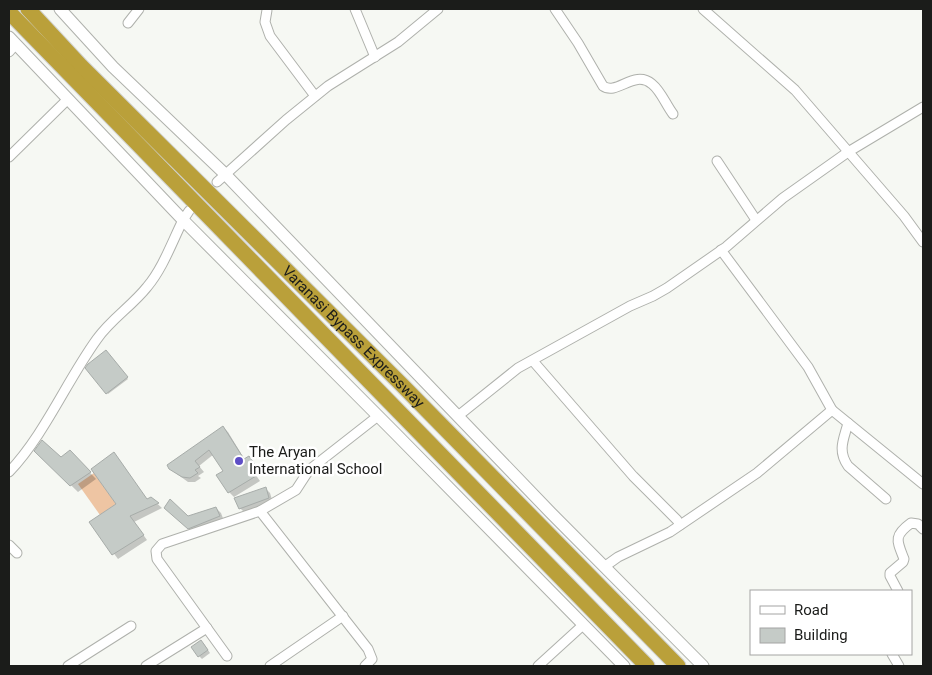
<svg xmlns="http://www.w3.org/2000/svg" width="932" height="675" viewBox="0 0 932 675" font-family="Roboto,sans-serif">
<style>
.green{fill:#eec5a3}
.shadow{fill:#0003}
.building{fill:#c5cbc7;stroke:#a7aca9}
.lines{fill:none;stroke-linecap:round;stroke-linejoin:round}
.minor-casing{stroke:#afb1ac;stroke-width:11}
.tertiary-casing{stroke:#afb1ac;stroke-width:13}
.trunk-casing{stroke:#d1d2d1;stroke-width:17}
.minor{stroke:#fff;stroke-width:9}
.tertiary{stroke:#fff;stroke-width:11}
.trunk{stroke:#baa03a;stroke-width:15}
.poi-dot{fill:#5e4ec6;stroke:#fff;stroke-width:2}
.labels{text-anchor:middle;dominant-baseline:central;stroke-width:5;stroke-linejoin:round;paint-order:stroke}
.street-label{font-size:15px;fill:#1b1c1a;stroke:#fff}
.poi-label{font-size:15px;fill:#1b1c1a;stroke:#fff;text-anchor:start}
</style>
<rect width="100%" height="100%" fill="#f6f8f3"/>
<path class="green" d="M94,473L116,504L100,515L78,484Z"/>
<g class="shadow">
<path d="M106,351L128,379L108,394L87,368Z"/>
<path d="M223,427L228,432L245,460L249,457L259,472L255,474L260,481L234,497L229,492L225,472L214,454L199,466L204,472L198,476L201,478L195,482H188L173,471Z"/>
<path d="M36,451L61,459H77L96,479L78,492Z"/>
<path d="M114,454L147,500L151,498L162,508L134,522L147,540L118,559L91,523L117,504Z"/>
<path d="M265,488L270,493L273,503L245,513L240,508Z"/>
<path d="M216,508L221,513L224,521L193,533L170,512L188,518Z"/>
<path d="M204,644L210,653L202,659L199,656Z"/>
</g>
<g class="building">
<path d="M106,350L128,377L106,394L85,368L88,364Z"/>
<path d="M223,426L244,459L249,456L256,466L251,469L256,476L228,493L216,475L223,471L209,450L195,461L200,467L195,470L198,473L190,478L182,477L169,469L167,465Z"/>
<path d="M42,440L61,457L70,450L91,472L70,486L34,451Z"/>
<path d="M114,452L147,499L151,497L159,503L130,516L144,535L112,555L89,522L116,504L91,469Z"/>
<path d="M266,487L269,498L239,509L234,498Z"/>
<path d="M170,499L188,516L216,507L220,516L188,529L164,508Z"/>
<path d="M201,640L208,650L198,657L191,647Z"/>
</g>
<g class="lines">
<defs>
<g id="minor">
<path d="M355,9L375,57"/>
<path d="M555,9L578,43L603,86C617,96 634,69 652,84C661,91 666,105 673,114"/>
<path d="M703,9L795,90L904,216L923,242"/>
<path d="M267,10L265,22L270,36L315,96"/>
<path d="M128,23L139,9"/>
<path d="M9,52L16,44"/>
<path d="M9,157L68,99"/>
<path d="M717,161L756,220"/>
<path d="M217,182L286,120L328,86L398,42L438,9"/>
<path d="M721,250L808,367L832,410L923,484"/>
<path d="M533,361L633,476L677,520L680,525"/>
<path d="M458,416L518,368L630,306L653,296L667,288L726,247L783,198L848,152L923,107"/>
<path d="M848,423C844,439 837,450 848,466L886,499"/>
<path d="M9,472C45,434 66,382 97,339C111,319 132,306 147,287C163,268 172,242 183,220L189,211"/>
<path d="M9,545L17,553"/>
<path d="M604,567L618,557L670,532L757,473L832,410"/>
<path d="M898,591L890,576V573L903,562L904,559C897,541 893,536 911,523L918,524L923,529"/>
<path d="M892,654L899,666"/>
<path d="M227,656L157,559L156,551L162,544L260,511"/>
<path d="M68,666L131,626"/>
<path d="M146,666L207,628"/>
<path d="M270,666L343,616"/>
<path d="M365,666L372,659L368,649L260,511L296,490L309,470L378,416"/>
<path d="M538,666L583,625"/>
</g>
<g id="tertiary">
<path d="M60,9L113,67L225,174L551,513L703,666"/>
<path d="M9,37L183,220L395,433L624,666"/>
</g>
<g id="trunk">
<path id="s1" d="M28,9L81,66L402,385L678,666"/>
<path d="M9,12L647,666"/>
</g>
</defs>
<use href="#minor" class="minor-casing"/>
<use href="#tertiary" class="tertiary-casing"/>
<use href="#trunk" class="trunk-casing"/>
<use href="#minor" class="minor"/>
<use href="#tertiary" class="tertiary"/>
<use href="#trunk" class="trunk"/>
</g>
<circle class="poi-dot" cx="239" cy="461" r="5"/>
<g class="labels">
<g class="street-label">
<text stroke="none"><textPath href="#s1" startOffset="462">Varanasi Bypass Expressway</textPath></text>
</g>
<g class="poi-label">
<text x="249" y="452">The Aryan<tspan x="249" dy="17">International School</tspan></text>
</g>
</g>
<rect width="932" height="675" fill="none" stroke="#1b1c1a" stroke-width="20"/>
<rect x="750" y="590" width="162" height="65" fill="#ffffff" stroke="#a4a4a3"/>
<rect x="760" y="606" width="25" height="8" fill="#ffffff" stroke="#a4a4a3"/>
<text x="794" y="615" font-size="15" fill="#1b1c1a">Road</text>
<rect x="760" y="628" width="25" height="15" fill="#c5cbc7" stroke="#a4a4a3"/>
<text x="794" y="640" font-size="15" fill="#1b1c1a">Building</text>
</svg>
